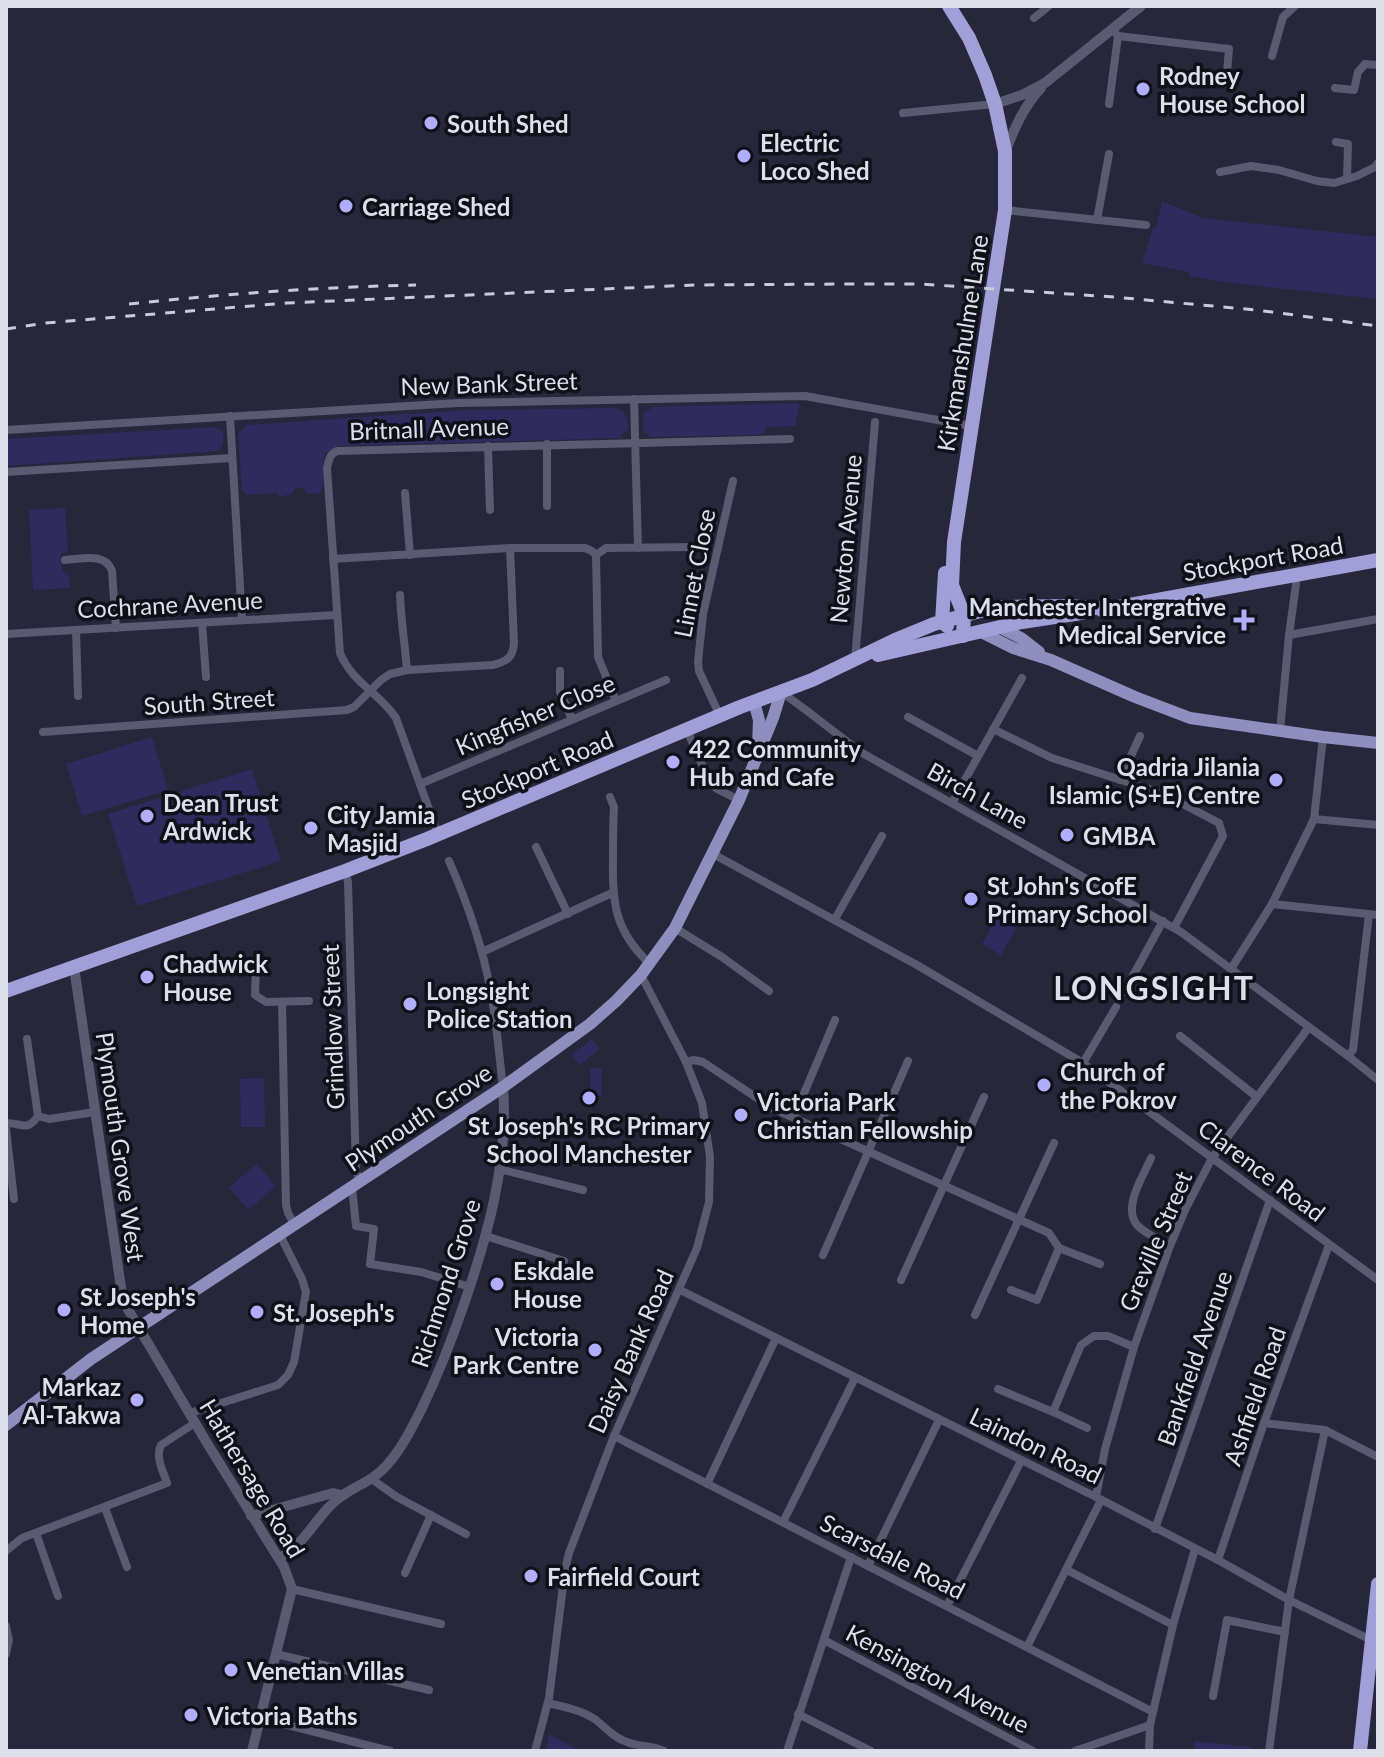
<svg xmlns="http://www.w3.org/2000/svg" width="1384" height="1757" viewBox="0 0 1384 1757" font-family="Lato,sans-serif">
<style>
.green{fill:#302a5e}
.lines{fill:none;stroke-linecap:round;stroke-linejoin:round}
.minor{stroke:#5a5a71;stroke-width:8}
.tertiary{stroke:#5a5a71;stroke-width:10}
.primary{stroke:#8f8ebe;stroke-width:12}
.trunk{stroke:#a09fd8;stroke-width:14}
.rail{stroke:#cacad8;stroke-width:3;stroke-dasharray:10 10;stroke-linecap:butt}
.poi-dot{fill:#b0aefa;stroke:#101019;stroke-width:3}
.labels{text-anchor:middle;dominant-baseline:central;stroke-width:7;stroke-linejoin:round;paint-order:stroke}
.poi-label{font-size:24px;font-weight:bold;fill:#dfdfec;stroke:#101019;text-anchor:start}
.street-label{font-size:24px;fill:#dfdfec;stroke:#101019}
.district-label{font-size:32px;font-weight:bold;letter-spacing:2px;fill:#dfdfec;stroke:#101019}
</style>
<rect width="100%" height="100%" fill="#27263a"/>
<g class="green">
<path d="M1162,201L1203,218L1378,237V299L1223,282L1189,276V272L1142,263L1153,228H1156Z"/>
<path d="M797,403L800,404L795,426L767,427L764,433L759,435L649,437V434L643,432V413L653,407Z"/>
<path d="M614,408C626,411 628,417 628,429L621,435V438L337,446L325,454C321,467 327,481 320,493L307,494L303,488H295L292,494L278,497L277,493L247,495L242,491L238,434L246,425L467,410Z"/>
<path d="M216,427L223,431V445L218,451L6,466V439Z"/>
<path d="M65,508L68,551L61,554L62,570L69,575L70,588L33,590L29,510Z"/>
<path d="M152,737L168,790L82,816L66,764Z"/>
<path d="M252,769L281,861L137,906L108,814Z"/>
<path d="M1003,906L1023,917L1001,955L982,944Z"/>
<path d="M592,1039L600,1049L580,1065L572,1055Z"/>
<rect x="590" y="1068" width="12" height="28"/>
<path d="M264,1078L265,1127H241L240,1079Z"/>
<path d="M257,1164L276,1186L248,1210L229,1187Z"/>
<path d="M549,1734L580,1751H545Z"/>
<path d="M1195,1741L1251,1747L1250,1751H1194Z"/>
</g>
<g class="lines">
<g class="minor">
<path d="M1034,18L1049,6"/>
<path d="M1113,30L1118,36L1229,49L1226,84"/>
<path d="M1272,56L1283,17L1295,6"/>
<path d="M1335,88L1354,90L1358,72L1365,64L1378,65"/>
<path d="M1109,104L1118,36"/>
<path d="M903,113L995,104"/>
<path d="M1336,142L1348,144L1347,179"/>
<path d="M1220,172L1251,166L1279,170L1317,181L1334,183L1357,176L1375,167L1378,163"/>
<path d="M1005,210L1146,225"/>
<path d="M1097,220L1109,154"/>
<path d="M634,399L638,548"/>
<path d="M230,416L242,620"/>
<path d="M6,430L458,403L805,396L971,426"/>
<path d="M547,444V506"/>
<path d="M488,446L490,510"/>
<path d="M6,472L232,458"/>
<path d="M405,493L410,555"/>
<path d="M596,555L598,657L616,701"/>
<path d="M333,559L510,548H585L592,551L596,555L606,548L697,547"/>
<path d="M65,560C82,559 105,552 112,571L116,628"/>
<path d="M400,595C401,621 405,645 407,670"/>
<path d="M202,623L206,677"/>
<path d="M76,630L78,696"/>
<path d="M6,634L336,615"/>
<path d="M1289,635L1378,619"/>
<path d="M855,660L875,422"/>
<path d="M560,671V692L572,719"/>
<path d="M781,692C810,712 836,734 864,754L1181,932L1348,1056L1378,1080"/>
<path d="M720,716L699,671L698,662L703,614L733,481"/>
<path d="M908,717L978,756"/>
<path d="M993,729L1052,758L1162,793L1219,823L1223,836L1174,928"/>
<path d="M687,730L710,783L717,789L739,800"/>
<path d="M1280,731L1289,635L1296,584L1295,574"/>
<path d="M43,732L347,710L354,707L381,680L390,674L407,670L493,665C507,661 513,658 514,643L510,548"/>
<path d="M1120,780L1140,736"/>
<path d="M420,784L666,680"/>
<path d="M610,797L614,807C613,824 613,841 613,859C612,903 615,931 649,963"/>
<path d="M952,803L1022,678"/>
<path d="M1314,819L1378,825"/>
<path d="M438,834L396,718C379,692 353,684 340,653L327,468C329,459 330,454 337,451L790,439"/>
<path d="M536,847L568,914"/>
<path d="M713,854L917,965L1083,1063L1378,1280"/>
<path d="M449,861C468,904 483,948 491,993C497,1024 499,1056 503,1087"/>
<path d="M345,871L348,882L356,1172L361,1181"/>
<path d="M1272,904L1378,915"/>
<path d="M835,919L882,836"/>
<path d="M675,928L722,957L769,991"/>
<path d="M482,952L612,893"/>
<path d="M256,963L255,995L266,1002L309,1001"/>
<path d="M1231,969L1272,904L1314,819L1323,737"/>
<path d="M1124,992L1163,921"/>
<path d="M282,1002L286,1205L288,1213L295,1225"/>
<path d="M1180,1036L1257,1097"/>
<path d="M27,1039L38,1116"/>
<path d="M1348,1056L1353,1050L1369,914"/>
<path d="M686,1062L694,1060L703,1062L772,1108L1049,1233L1059,1248L1100,1264"/>
<path d="M1083,1063L1116,1007"/>
<path d="M794,1117L835,1020"/>
<path d="M6,1123C22,1123 27,1132 38,1116L49,1119L95,1112"/>
<path d="M6,1129L14,1199"/>
<path d="M1151,1158C1144,1175 1122,1207 1137,1225C1145,1234 1160,1240 1170,1246"/>
<path d="M499,1169L583,1190"/>
<path d="M352,1187L356,1226L374,1229L370,1264L421,1272L470,1287"/>
<path d="M486,1236L564,1261"/>
<path d="M823,1255L908,1061"/>
<path d="M901,1280L984,1097"/>
<path d="M680,1290L1096,1497L1218,1560L1289,1600L1371,1640"/>
<path d="M1011,1290L1037,1300L1059,1248"/>
<path d="M975,1315L1054,1143"/>
<path d="M998,1389L1053,1412L1081,1345L1094,1336H1108L1134,1347"/>
<path d="M1053,1412L1087,1428"/>
<path d="M190,1413L278,1385L288,1375L294,1362L306,1292L302,1279L280,1235"/>
<path d="M1264,1423L1325,1430L1378,1457"/>
<path d="M614,1436L1153,1712"/>
<path d="M373,1480L397,1497L466,1534"/>
<path d="M707,1484L776,1338"/>
<path d="M1096,1497L1105,1449L1134,1347L1170,1246L1185,1210L1212,1158L1309,1027"/>
<path d="M105,1508L127,1567"/>
<path d="M783,1522L855,1378"/>
<path d="M1155,1529L1270,1200"/>
<path d="M36,1533L58,1596"/>
<path d="M6,1551L22,1538L167,1483C163,1471 155,1456 161,1445L195,1423"/>
<path d="M1218,1560L1264,1423L1329,1245"/>
<path d="M868,1566L939,1420"/>
<path d="M1067,1570L1173,1625"/>
<path d="M405,1573L431,1515"/>
<path d="M292,1589L441,1624"/>
<path d="M947,1606L1021,1461"/>
<path d="M6,1626L9,1640L6,1654"/>
<path d="M824,1640L1033,1751"/>
<path d="M1027,1647L1101,1500"/>
<path d="M276,1654L429,1690"/>
<path d="M1213,1696L1227,1620L1285,1632"/>
<path d="M548,1703C564,1707 582,1710 596,1720C606,1728 614,1738 627,1742C639,1747 652,1745 664,1751"/>
<path d="M798,1714L871,1751"/>
<path d="M260,1718L390,1751"/>
<path d="M535,1751L549,1698L565,1570L569,1553L614,1436L697,1248L709,1202L710,1157L702,1103L686,1062L641,975"/>
<path d="M787,1751L851,1557"/>
<path d="M1075,1751L1150,1725"/>
<path d="M1149,1751L1150,1725L1173,1625L1195,1549"/>
<path d="M1269,1751L1289,1600L1325,1430"/>
</g>
<g class="tertiary">
<path d="M995,104L1022,95L1045,83L1141,6"/>
<path d="M1006,150C1015,127 1024,106 1041,88"/>
<path d="M74,967L123,1301L207,1443L284,1567L292,1589L252,1751"/>
<path d="M251,1516L333,1493L341,1495"/>
<path d="M279,1558C303,1545 311,1526 329,1507C346,1488 371,1484 387,1465C402,1448 412,1428 422,1408C438,1375 451,1342 463,1307C487,1238 509,1162 503,1087"/>
</g>
<g class="primary">
<path d="M999,627L1021,638L1039,652"/>
<path d="M981,632L1013,648L1051,660L1135,697L1190,718L1323,737L1378,743"/>
<path d="M754,702L759,720L758,745"/>
<path d="M6,1425L91,1359L503,1087L590,1024L616,1001L641,975L675,928L739,800L773,718L781,692"/>
</g>
<g class="trunk">
<path d="M949,6L969,38L985,75L995,104L1005,151V210L954,542L952,585L964,615L963,636"/>
<path d="M945,573L942,622L947,626"/>
<path d="M1102,610L1378,560"/>
<path d="M878,655L1022,622L1081,613"/>
<path d="M6,991L345,871L427,839L740,707L812,680L895,640L934,624L980,611L1003,607L1068,606L1109,609"/>
<path d="M1360,1751L1378,1584"/>
</g>
<g class="rail">
<path d="M129,304C225,294 320,287 416,285"/>
<path d="M6,329L45,323L287,303L694,285L852,284H920L1114,297L1256,310L1378,326"/>
</g>
</g>
<g class="poi-dot">
<circle cx="1143" cy="89" r="8"/>
<circle cx="431" cy="123" r="8"/>
<circle cx="744" cy="156" r="8"/>
<circle cx="346" cy="206" r="8"/>
<path d="M1240 608h8v8h8v8h-8v8h-8v-8h-8v-8h8z"/>
<circle cx="673" cy="762" r="8"/>
<circle cx="1276" cy="780" r="8"/>
<circle cx="147" cy="816" r="8"/>
<circle cx="311" cy="828" r="8"/>
<circle cx="1067" cy="835" r="8"/>
<circle cx="971" cy="899" r="8"/>
<circle cx="147" cy="977" r="8"/>
<circle cx="410" cy="1004" r="8"/>
<circle cx="1044" cy="1085" r="8"/>
<circle cx="589" cy="1098" r="8"/>
<circle cx="741" cy="1115" r="8"/>
<circle cx="497" cy="1284" r="8"/>
<circle cx="64" cy="1310" r="8"/>
<circle cx="257" cy="1312" r="8"/>
<circle cx="595" cy="1350" r="8"/>
<circle cx="137" cy="1400" r="8"/>
<circle cx="531" cy="1576" r="8"/>
<circle cx="231" cy="1670" r="8"/>
<circle cx="191" cy="1715" r="8"/>
</g>
<g class="labels">
<g class="poi-label">
<text x="1159" y="75">Rodney<tspan x="1159" dy="28">House School</tspan></text>
<text x="447" y="123">South Shed</text>
<text x="760" y="142">Electric<tspan x="760" dy="28">Loco Shed</tspan></text>
<text x="362" y="206">Carriage Shed</text>
<text x="1226" y="606" text-anchor="end">Manchester Intergrative<tspan x="1226" dy="28">Medical Service</tspan></text>
<text x="689" y="748">422 Community<tspan x="689" dy="28">Hub and Cafe</tspan></text>
<text x="1260" y="766" text-anchor="end">Qadria Jilania<tspan x="1260" dy="28">Islamic (S+E) Centre</tspan></text>
<text x="163" y="802">Dean Trust<tspan x="163" dy="28">Ardwick</tspan></text>
<text x="327" y="814">City Jamia<tspan x="327" dy="28">Masjid</tspan></text>
<text x="1083" y="835">GMBA</text>
<text x="987" y="885">St John's CofE<tspan x="987" dy="28">Primary School</tspan></text>
<text x="163" y="963">Chadwick<tspan x="163" dy="28">House</tspan></text>
<text x="426" y="990">Longsight<tspan x="426" dy="28">Police Station</tspan></text>
<text x="1060" y="1071">Church of<tspan x="1060" dy="28">the Pokrov</tspan></text>
<text x="757" y="1101">Victoria Park<tspan x="757" dy="28">Christian Fellowship</tspan></text>
<text x="589" y="1125" text-anchor="middle">St Joseph's RC Primary<tspan x="589" dy="28">School Manchester</tspan></text>
<text x="513" y="1270">Eskdale<tspan x="513" dy="28">House</tspan></text>
<text x="80" y="1296">St Joseph's<tspan x="80" dy="28">Home</tspan></text>
<text x="273" y="1312">St. Joseph's</text>
<text x="579" y="1336" text-anchor="end">Victoria<tspan x="579" dy="28">Park Centre</tspan></text>
<text x="121" y="1386" text-anchor="end">Markaz<tspan x="121" dy="28">Al-Takwa</tspan></text>
<text x="547" y="1576">Fairfield Court</text>
<text x="247" y="1670">Venetian Villas</text>
<text x="207" y="1715">Victoria Baths</text>
</g>
<g class="street-label">
<text transform="translate(962 343) rotate(-81)">Kirkmanshulme Lane</text>
<text transform="translate(489 383) rotate(-2)">New Bank Street</text>
<text transform="translate(429 428) rotate(-2)">Britnall Avenue</text>
<text transform="translate(845 539) rotate(-85)">Newton Avenue</text>
<text transform="translate(1263 558) rotate(-10)">Stockport Road</text>
<text transform="translate(694 573) rotate(-79)">Linnet Close</text>
<text transform="translate(170 604) rotate(-3)">Cochrane Avenue</text>
<text transform="translate(209 701) rotate(-4)">South Street</text>
<text transform="translate(535 714) rotate(-23)">Kingfisher Close</text>
<text transform="translate(537 769) rotate(-23)">Stockport Road</text>
<text transform="translate(978 795) rotate(29)">Birch Lane</text>
<text transform="translate(332 1027) rotate(-92)">Grindlow Street</text>
<text transform="translate(418 1117) rotate(-34)">Plymouth Grove</text>
<text transform="translate(121 1147) rotate(82)">Plymouth Grove West</text>
<text transform="translate(1262 1170) rotate(37)">Clarence Road</text>
<text transform="translate(1155 1241) rotate(-67)">Greville Street</text>
<text transform="translate(445 1283) rotate(-72)">Richmond Grove</text>
<text transform="translate(630 1351) rotate(-66)">Daisy Bank Road</text>
<text transform="translate(1194 1358) rotate(-71)">Bankfield Avenue</text>
<text transform="translate(1254 1396) rotate(-71)">Ashfield Road</text>
<text transform="translate(1036 1445) rotate(26)">Laindon Road</text>
<text transform="translate(253 1478) rotate(59)">Hathersage Road</text>
<text transform="translate(893 1556) rotate(27)">Scarsdale Road</text>
<text transform="translate(938 1678) rotate(28)">Kensington Avenue</text>
</g>
<g class="district-label">
<text x="1154" y="987">LONGSIGHT</text>
</g>
</g>
<rect width="1384" height="1757" fill="none" stroke="#dfdfec" stroke-width="16"/>
</svg>
